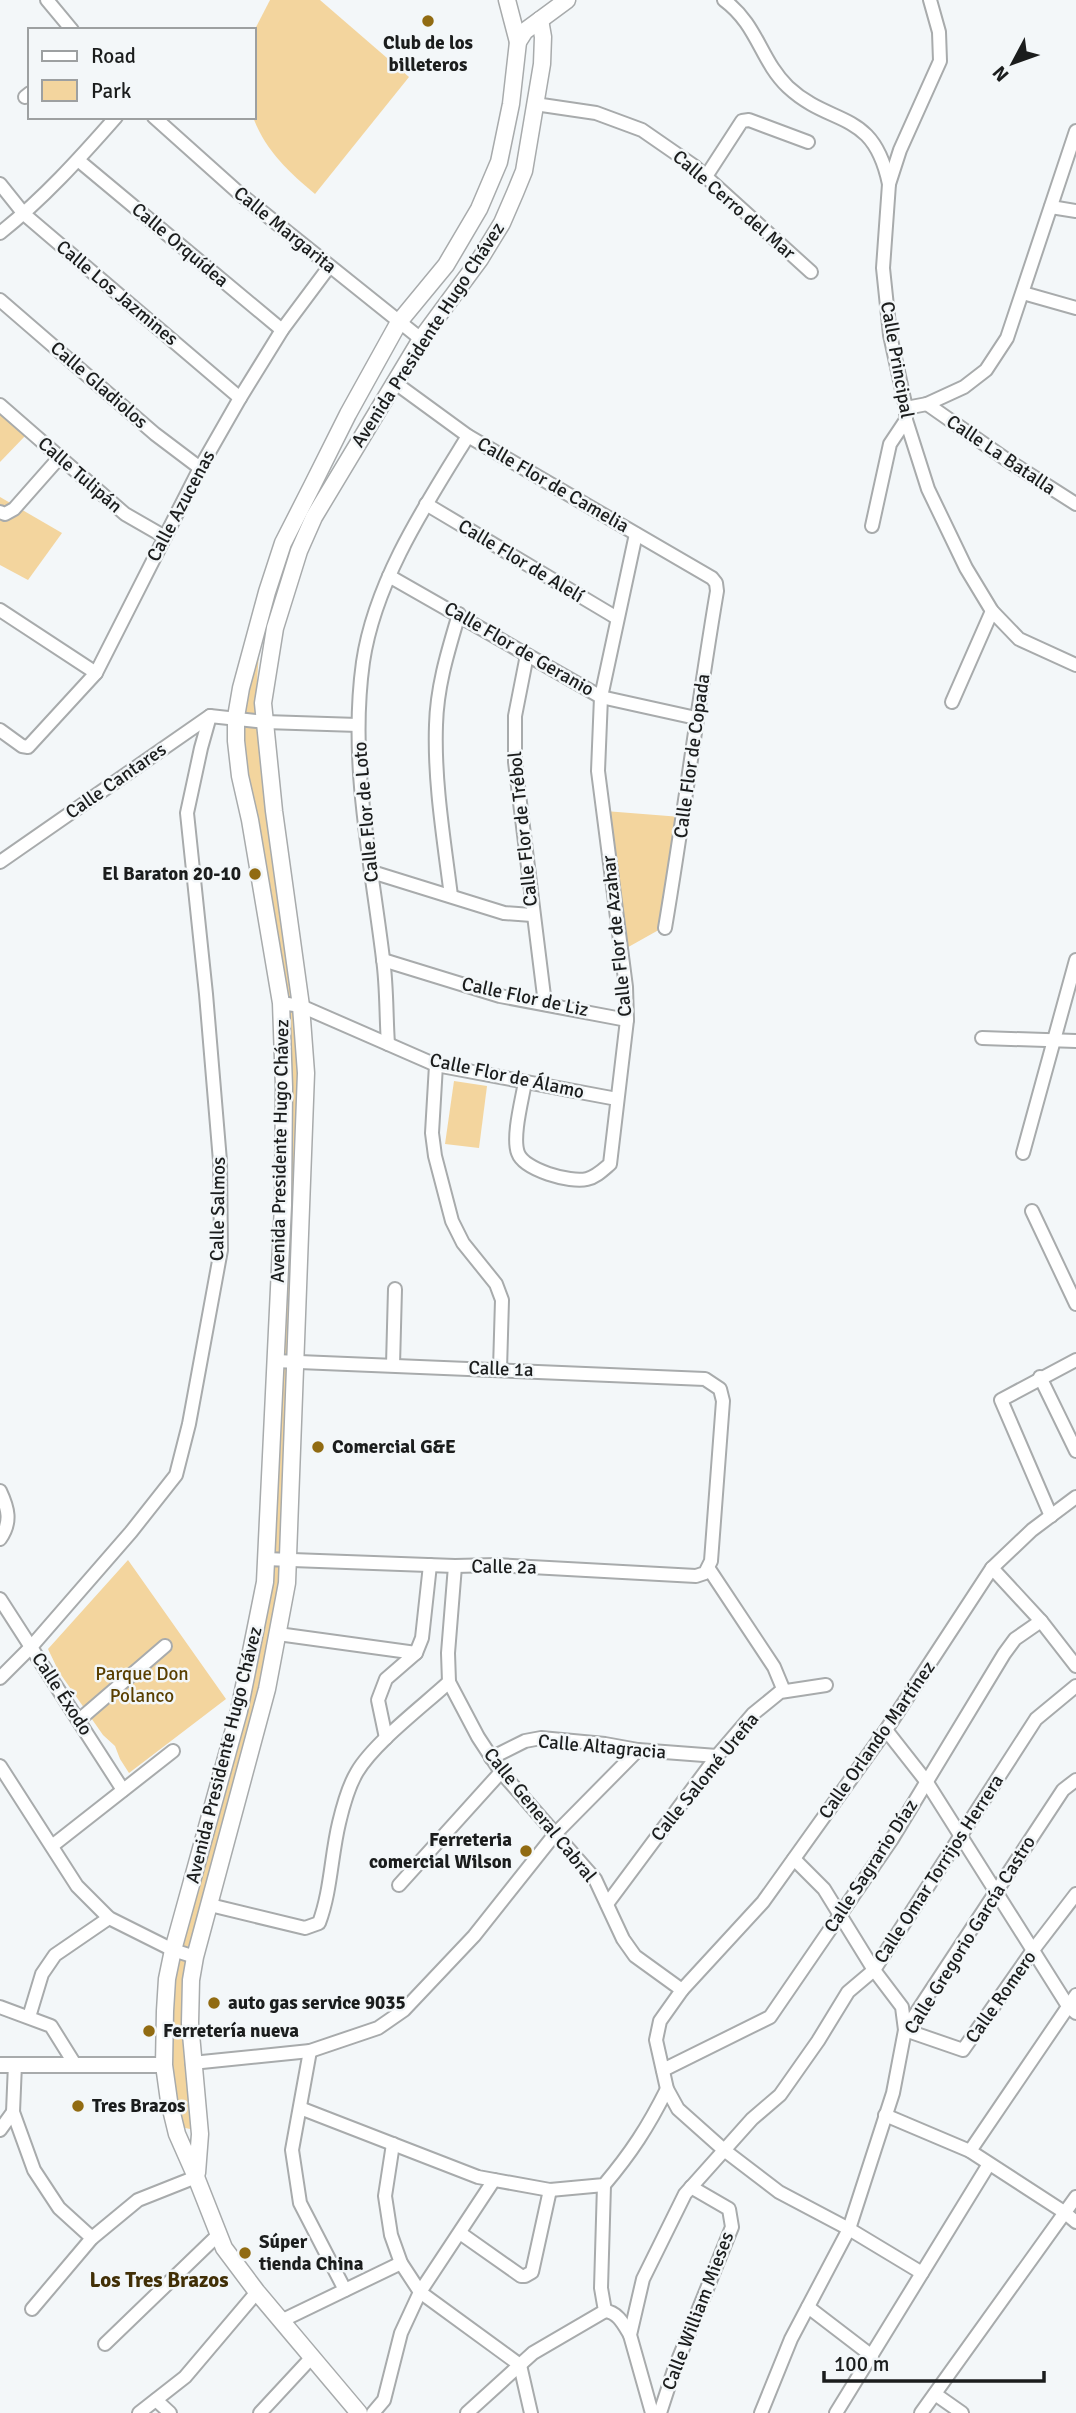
<svg xmlns="http://www.w3.org/2000/svg" width="1076" height="2413" viewBox="0 0 1076 2413" font-family="Signika,sans-serif">
<style>
.green{fill:#f3d59e}
.lines{fill:none;stroke-linecap:round;stroke-linejoin:round}
.minor-casing{stroke:#a8abac;stroke-width:16}
.tertiary-casing{stroke:#a8abac;stroke-width:18}
.secondary-casing{stroke:#a8abac;stroke-width:19}
.minor{stroke:#fff;stroke-width:12}
.tertiary{stroke:#fff;stroke-width:14}
.secondary{stroke:#fff;stroke-width:16}
.poi-dot{fill:#916b12;stroke:#f3f7f9;stroke-width:2.5}
.labels{text-anchor:middle;dominant-baseline:central;stroke-width:5;stroke-linejoin:round;paint-order:stroke}
.poi-label{font-size:19px;font-weight:bold;fill:#1b1d1d;stroke:#f3f7f9;text-anchor:start}
.street-label{font-size:19px;fill:#1b1d1d;stroke:#f3f7f9}
.park-label{font-size:19px;fill:#593f00;stroke:#f3f7f9}
.neighbourhood-label{font-size:21px;font-weight:bold;fill:#412f06;stroke:#f3f7f9}
</style>
<rect width="100%" height="100%" fill="#f3f7f9"/>
<g class="green">
<path d="M270,0H320L409,77L315,194C289,172 265,150 253,117L254,31Z"/>
<path d="M0,410L27,434L0,462Z"/>
<path d="M0,497L62,533L28,580L0,565Z"/>
<path d="M259,652L255,710L296,1003L300,1202L285,1580L187,1976L195,2120L190,2129L181,2127L178,2116L172,2069L171,1972L266,1581L280,1009L241,739L243,700Z"/>
<path d="M605,811L681,817L664,927L623,950Z"/>
<path d="M454,1081L487,1086L479,1148L445,1144Z"/>
<path d="M128,1560L226,1699L129,1773L120,1759L115,1746L103,1735L59,1672L48,1649Z"/>
</g>
<g class="lines">
<defs>
<g id="minor">
<path d="M47,0L72,30"/>
<path d="M724,0C758,25 760,60 788,87C832,128 873,108 889,184"/>
<path d="M930,0L939,32L940,61L900,150L889,184L883,268L890,335L906,408V420L928,489L966,568L992,611L1019,639L1076,665"/>
<path d="M25,97L30,93"/>
<path d="M535,104L596,113L642,130L694,166L811,272"/>
<path d="M154,117L240,194L421,339"/>
<path d="M78,160L282,330"/>
<path d="M705,178L742,121L749,120L808,142"/>
<path d="M0,184L24,214L240,398"/>
<path d="M1051,207L1076,211"/>
<path d="M0,233C43,199 80,158 116,117"/>
<path d="M1023,293L1076,308"/>
<path d="M0,300L155,434L200,468"/>
<path d="M394,382L468,436L712,578L716,583L717,591C698,703 684,816 665,928"/>
<path d="M927,404L1007,460L1076,504"/>
<path d="M0,405L125,514L165,537"/>
<path d="M906,408L927,404L964,387L986,370L1007,338L1076,131"/>
<path d="M426,504L617,618"/>
<path d="M0,512L5,514L14,509L59,458"/>
<path d="M872,526L890,444L906,420"/>
<path d="M389,576L601,697L696,718"/>
<path d="M0,610L96,673"/>
<path d="M527,655L515,716V762L545,1004"/>
<path d="M952,702L992,611"/>
<path d="M0,730L22,746L28,747L96,673L200,468L240,398L282,330L329,267"/>
<path d="M0,862L210,716L265,722L358,725"/>
<path d="M372,872L504,913L532,915"/>
<path d="M451,896C444,840 434,782 436,725C437,686 448,651 459,614"/>
<path d="M383,960L500,996L627,1020"/>
<path d="M281,1003L301,1006L436,1065L617,1099"/>
<path d="M982,1038L1076,1041"/>
<path d="M388,1044C386,1016 387,987 383,959C371,860 349,762 363,662C375,581 426,504 468,436"/>
<path d="M436,1065L432,1133L435,1156L452,1221L463,1243L496,1284L502,1300L500,1369"/>
<path d="M525,1082C522,1100 512,1137 518,1153C524,1170 570,1183 587,1179C596,1177 603,1170 610,1164L627,1020L626,987L598,771L601,697L636,534"/>
<path d="M1023,1153L1076,960"/>
<path d="M1032,1211L1076,1304"/>
<path d="M393,1365L395,1289"/>
<path d="M1040,1377L1076,1451"/>
<path d="M0,1491C8,1508 12,1522 0,1539"/>
<path d="M1051,1516L1001,1400L1076,1360"/>
<path d="M265,1559L455,1566L496,1565L696,1576L705,1573L711,1561L723,1401L720,1389L705,1379L275,1361"/>
<path d="M455,1566L448,1653L449,1682L478,1737L501,1772L595,1879L623,1939L635,1956L682,1990L660,2021L656,2040L667,2089L678,2109L724,2150L779,2192L849,2229L922,2273"/>
<path d="M992,1568L1041,1621L1076,1666"/>
<path d="M709,1569L774,1667L784,1691"/>
<path d="M0,1599L123,1790"/>
<path d="M278,1634L416,1653"/>
<path d="M0,1678L31,1647L131,1532L176,1475L189,1424L221,1250L220,1161L206,994L187,813L201,748L210,716"/>
<path d="M79,1720L165,1646"/>
<path d="M886,1730L926,1781L1068,2006L1076,2013"/>
<path d="M386,1738L378,1700L386,1679L416,1653L422,1638L430,1565"/>
<path d="M491,1758L525,1741L541,1738L605,1744L638,1750L717,1756"/>
<path d="M0,1766L77,1886L109,1918L173,1950L195,1957"/>
<path d="M52,1846L173,1751"/>
<path d="M794,1859L824,1889L874,1970L902,2007L905,2030L963,2050L1033,1950L1076,1894"/>
<path d="M399,1885L501,1772"/>
<path d="M607,1904L717,1756L753,1714L780,1692L826,1685"/>
<path d="M210,1905L305,1928L319,1923C331,1891 331,1856 339,1823C343,1806 348,1787 357,1772C374,1743 423,1706 449,1682"/>
<path d="M682,1990L763,1902L886,1730L992,1568L1032,1530L1076,1497"/>
<path d="M0,2007L51,2026L76,2066"/>
<path d="M29,2017L42,1974L55,1955L109,1918"/>
<path d="M310,2051L292,2150L300,2203L345,2290"/>
<path d="M192,2063L310,2051L378,2028L404,2010L474,1936L555,1834L638,1750"/>
<path d="M15,2064L13,2112L34,2170L59,2208L92,2238"/>
<path d="M663,2070L770,2017L892,1839L1004,1654L1015,1639L1041,1621"/>
<path d="M300,2108L478,2177L550,2190L604,2185C631,2153 648,2127 667,2089"/>
<path d="M885,2115L970,2151L1064,2212L1076,2222"/>
<path d="M0,2130L13,2112"/>
<path d="M393,2144L385,2196L391,2235L401,2263L420,2292L520,2365L531,2413"/>
<path d="M970,2151L1076,1995"/>
<path d="M460,2233L521,2276H525L532,2272L550,2190"/>
<path d="M808,2307L872,2356"/>
<path d="M32,2309L92,2238L138,2200L196,2177"/>
<path d="M605,2311C618,2312 624,2325 630,2335"/>
<path d="M281,2321L401,2263"/>
<path d="M105,2344L218,2235"/>
<path d="M935,2394L962,2413"/>
<path d="M156,2400L170,2413"/>
<path d="M139,2413L185,2377L257,2292"/>
<path d="M260,2413L312,2357"/>
<path d="M373,2413L384,2400L401,2333L420,2292L494,2180"/>
<path d="M467,2413L533,2353L605,2311L601,2288L604,2185"/>
<path d="M652,2413L630,2335L643,2279L685,2194L752,2119L780,2095L818,2041L848,1992L874,1970L1036,1719L1076,1686"/>
<path d="M660,2413L674,2370L732,2227L729,2209L691,2187"/>
<path d="M761,2413L791,2339L849,2229L893,2093L905,2030L1063,1790L1076,1780"/>
<path d="M836,2413L989,2164"/>
<path d="M921,2413L1076,2197"/>
</g>
<path id="tertiary" d="M0,2065H164"/>
<g id="secondary">
<path d="M507,0L518,42"/>
<path d="M197,2173L200,2134L190,2023L191,1980L195,1957L267,1689L287,1583L306,1073L301,1006L274,811L263,703L275,628L299,551L314,517L421,339L480,259L502,223L515,193L524,171L542,64L543,37L540,20"/>
<path d="M359,2413L257,2292L224,2248L196,2177L177,2134L169,2101L164,2065L165,2011L167,1979L173,1950L239,1711L265,1582L283,1205L284,1087L281,1003L250,820L240,776L236,741V717L241,688L267,592L283,543L312,486L348,414L399,322L446,265L479,209L499,162L511,104L518,42L525,31L567,0"/>
</g>
</defs>
<use href="#minor" class="minor-casing"/>
<use href="#tertiary" class="tertiary-casing"/>
<use href="#secondary" class="secondary-casing"/>
<use href="#minor" class="minor"/>
<use href="#tertiary" class="tertiary"/>
<use href="#secondary" class="secondary"/>
</g>
<g class="poi-dot">
<circle cx="428" cy="21" r="7"/>
<circle cx="255" cy="874" r="7"/>
<circle cx="318" cy="1447" r="7"/>
<circle cx="526" cy="1851" r="7"/>
<circle cx="214" cy="2003" r="7"/>
<circle cx="149" cy="2031" r="7"/>
<circle cx="78" cy="2106" r="7"/>
<circle cx="245" cy="2253" r="7"/>
</g>
<g class="labels">
<g class="poi-label">
<text x="428" y="43" text-anchor="middle">Club de los<tspan x="428" dy="22">billeteros</tspan></text>
<text x="241" y="874" text-anchor="end">El Baraton 20-10</text>
<text x="332" y="1447">Comercial G&amp;E</text>
<text x="512" y="1840" text-anchor="end">Ferreteria<tspan x="512" dy="22">comercial Wilson</tspan></text>
<text x="228" y="2003">auto gas service 9035</text>
<text x="163" y="2031">Ferretería nueva</text>
<text x="92" y="2106">Tres Brazos</text>
<text x="259" y="2242">Súper<tspan x="259" dy="22">tienda China</tspan></text>
</g>
<g class="street-label">
<text transform="translate(734 205) rotate(41)">Calle Cerro del Mar</text>
<text transform="translate(285 230) rotate(39)">Calle Margarita</text>
<text transform="translate(180 245) rotate(40)">Calle Orquídea</text>
<text transform="translate(117 293) rotate(40)">Calle Los Jazmines</text>
<text transform="translate(428 335) rotate(-57)">Avenida Presidente Hugo Chávez</text>
<text transform="translate(897 360) rotate(80)">Calle Principal</text>
<text transform="translate(99 385) rotate(41)">Calle Gladiolos</text>
<text transform="translate(1001 455) rotate(34)">Calle La Batalla</text>
<text transform="translate(80 475) rotate(41)">Calle Tulipán</text>
<text transform="translate(553 485) rotate(30)">Calle Flor de Camelia</text>
<text transform="translate(181 506) rotate(-62)">Calle Azucenas</text>
<text transform="translate(521 561) rotate(31)">Calle Flor de Alelí</text>
<text transform="translate(519 649) rotate(30)">Calle Flor de Geranio</text>
<text transform="translate(692 756) rotate(-82)">Calle Flor de Copada</text>
<text transform="translate(116 781) rotate(-35)">Calle Cantares</text>
<text transform="translate(366 812) rotate(-95)">Calle Flor de Loto</text>
<text transform="translate(523 829) rotate(-96)">Calle Flor de Trébol</text>
<text transform="translate(617 936) rotate(-96)">Calle Flor de Azahar</text>
<text transform="translate(525 997) rotate(12)">Calle Flor de Liz</text>
<text transform="translate(507 1076) rotate(12)">Calle Flor de Álamo</text>
<text transform="translate(280 1151) rotate(-89)">Avenida Presidente Hugo Chávez</text>
<text transform="translate(218 1209) rotate(-89)">Calle Salmos</text>
<text transform="translate(501 1369) rotate(2)">Calle 1a</text>
<text transform="translate(504 1567) rotate(1)">Calle 2a</text>
<text transform="translate(62 1694) rotate(57)">Calle Éxodo</text>
<text transform="translate(877 1740) rotate(-55)">Calle Orlando Martínez</text>
<text transform="translate(602 1747) rotate(5)">Calle Altagracia</text>
<text transform="translate(224 1755) rotate(-76)">Avenida Presidente Hugo Chávez</text>
<text transform="translate(705 1777) rotate(-51)">Calle Salomé Ureña</text>
<text transform="translate(540 1815) rotate(51)">Calle General Cabral</text>
<text transform="translate(871 1866) rotate(-57)">Calle Sagrario Díaz</text>
<text transform="translate(939 1869) rotate(-57)">Calle Omar Torrijos Herrera</text>
<text transform="translate(970 1935) rotate(-58)">Calle Gregorio García Castro</text>
<text transform="translate(1001 1997) rotate(-55)">Calle Romero</text>
<text transform="translate(698 2311) rotate(-69)">Calle William Mieses</text>
</g>
<g class="park-label">
<text x="142" y="1674">Parque Don<tspan x="142" dy="22">Polanco</tspan></text>
</g>
<g class="neighbourhood-label">
<text x="159" y="2280">Los Tres Brazos</text>
</g>
</g>
<rect x="28" y="28" width="228" height="91" fill="#f3f7f9" stroke="#9da0a1" stroke-width="2"/>
<rect x="42" y="51" width="35" height="10" fill="#ffffff" stroke="#9da0a1" stroke-width="2"/>
<text x="91" y="63" font-size="21" fill="#1b1d1d">Road</text>
<rect x="42" y="80" width="35" height="21" fill="#f3d59e" stroke="#9da0a1" stroke-width="2"/>
<text x="91" y="98" font-size="21" fill="#1b1d1d">Park</text>
<g transform="translate(1013 63) rotate(229)" stroke="#f3f7f9" stroke-width="5" paint-order="stroke">
<path d="M0-5L12 26L0 18L-12 26Z" fill="#1b1d1d"/>
<text y="-10" font-size="19" font-weight="bold" text-anchor="middle" fill="#1b1d1d">N</text>
</g>
<path d="M824 2371v10h220v-10" fill="none" stroke="#1b1d1d" stroke-width="3.5"/>
<text x="834" y="2371" font-size="21" fill="#1b1d1d" stroke="#f3f7f9" stroke-width="5" paint-order="stroke">100 m</text>
</svg>
